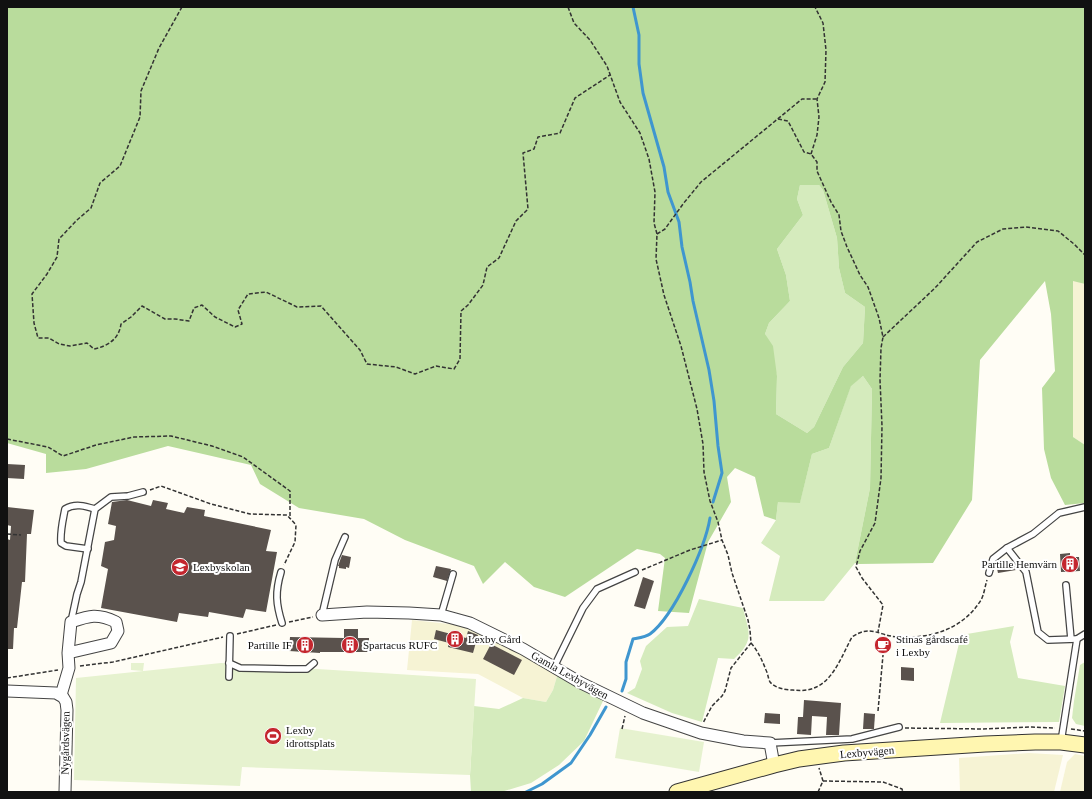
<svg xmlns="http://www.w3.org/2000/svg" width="1092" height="799" viewBox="0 0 1092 799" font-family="'Times New Roman',serif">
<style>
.farmland{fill:#f6f3d4}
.green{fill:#d5ebbd}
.forest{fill:#b9dc9c;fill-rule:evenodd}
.pitch{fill:#e6f2cf}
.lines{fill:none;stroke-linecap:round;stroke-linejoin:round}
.stream{stroke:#3f96cf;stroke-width:3}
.building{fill:#5a524d}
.lane-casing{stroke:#444;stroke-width:8}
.street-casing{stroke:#444;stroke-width:13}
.secondary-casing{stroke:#333;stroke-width:17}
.path{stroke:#333;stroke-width:1.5;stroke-dasharray:4 2;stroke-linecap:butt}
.lane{stroke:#fff;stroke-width:5.5}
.street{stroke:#fff;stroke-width:11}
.secondary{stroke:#fff6b0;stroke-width:15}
.labels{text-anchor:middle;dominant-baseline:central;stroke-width:4;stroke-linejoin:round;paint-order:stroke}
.poi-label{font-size:11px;fill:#111;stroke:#fff;text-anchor:start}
.street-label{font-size:11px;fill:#111;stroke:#fff}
</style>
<rect width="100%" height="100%" fill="#fffdf5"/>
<g class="farmland">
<path d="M1073,280L1085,284V445L1073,437Z"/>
<path d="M412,620L468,626L558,673L553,690L546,702L523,698L478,674L407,670Z"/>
<path d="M1029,753L1063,755L1054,792H960L959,758Z"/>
<path d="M1075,754L1085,756V792H1060L1067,762Z"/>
</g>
<g class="green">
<path d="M800,185H819L823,190L837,238L839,268L845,293L865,307L863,343L843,367L814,427L807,433L776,414L777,376L765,334L769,323L790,301L786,275L777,249L803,215L797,199Z"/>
<path d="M863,376L872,389L870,488L855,563L824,601H769L780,556L761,543L776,520L778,502H800L812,454L829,448L851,385Z"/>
<path d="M699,599L743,608C749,633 755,640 734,659L718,658L702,722L672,713L627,693L635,688L642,669L640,661L646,646L667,627L688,626Z"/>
<path d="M1014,626L1010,642L1018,678L1065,686L1059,722L940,723L961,635Z"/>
<path d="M1085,662V726L1076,724L1072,718L1074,701L1080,665Z"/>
<path d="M558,673L603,701L584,741L559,765L531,783L501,792H471L470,775L474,706L499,709L523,698L546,702L553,690Z"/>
</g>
<path class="forest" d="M7,7H1085V284L1073,281V437L1085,445V503L1065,505L1051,478L1044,449L1042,388L1055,371L1051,314L1045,281L980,360L972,500L933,563L859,564L855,563L870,488L872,389L863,376L851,386L829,448L812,454L800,503L778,502L776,520L764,516L755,477L735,468L727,477L731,502L708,542L689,613L658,611L665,558L660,554L637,549L565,597L534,587L505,562L483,584L474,566L405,540L364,519L299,508L260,484L251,465L168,446L86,469L46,473V454L7,443ZM800,185H819L823,190L837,238L839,268L845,293L865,307L863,343L843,367L814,427L807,433L776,414L777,376L773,346L765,334L769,323L790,301L786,275L777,249L803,215L797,199Z"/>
<g class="pitch">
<path d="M131,663H144L143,671L131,670Z"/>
<path d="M221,663L476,679L470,775L242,767L240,786L74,780L76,678Z"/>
<path d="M620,728L704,742L699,772L615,758Z"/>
</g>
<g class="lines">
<g class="stream">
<path d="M633,7L639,35V64L643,93L664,167L668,192L679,222L682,247L690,282L693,301L709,370L714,401L718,446L722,473L713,502"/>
<path d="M622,691L626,679V662L633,639C638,638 646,637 650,634C674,616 705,548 710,518"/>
<path d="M526,792L542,784L571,763L590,735L606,707"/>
</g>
</g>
<g class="building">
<path d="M7,464L25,465L24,479L7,478Z"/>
<path d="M127,500L151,506L153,500L168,503L166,509L184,513L187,507L205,510L204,516L271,530L266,551L277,552L266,612L246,609L243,618L209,612L208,617L179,613L177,622L101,608L108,569L101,566L105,542L114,540L116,526L108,524L112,502Z"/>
<path d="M7,507L34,510L31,534H27L25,582H22L17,628H14L13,649H7V539L10,540L11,526L7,525Z"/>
<path d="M1070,553V557H1079L1080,571L1061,572L1060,554Z"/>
<path d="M342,555L351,557L349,568L346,567V569L339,568V566H338Z"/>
<path d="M1012,561L1015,565L1016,570L998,573L996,564Z"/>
<path d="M436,566L451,569L447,581L433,577Z"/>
<path d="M643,577L654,581L645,609L634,606Z"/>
<path d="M344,629H358V638H369V652H320V653L289,651L290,637L344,638Z"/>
<path d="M436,630L466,638L468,631L478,635L473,653L448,647L449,643L434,639Z"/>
<path d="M876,641L890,642L889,650L875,649Z"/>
<path d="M491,644L522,660L514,675L483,659Z"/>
<path d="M901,667L914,668V681L901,680Z"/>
<path d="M804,700L841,703L839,735H826L827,717L812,716L811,735L797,734L798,717H803Z"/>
<path d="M765,713L780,714V724L764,723Z"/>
<path d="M864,713L875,714L874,729H863Z"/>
</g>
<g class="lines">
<defs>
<g id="lane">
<path d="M1007,548L1026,572L1038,632L1048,640L1077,639"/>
<path d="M88,549L66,546L61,543C60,531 63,520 65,509C75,503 85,506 95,509"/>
<path d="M281,572C275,592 276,604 282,623"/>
<path d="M989,573L993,559L1007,548L1033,534L1059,513L1085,507"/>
<path d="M1066,585L1071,639"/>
<path d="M322,615L335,560L345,537"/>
<path d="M441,615L453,574"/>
<path d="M71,622L77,594L81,582L95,509L111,497L128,496L143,492"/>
<path d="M229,663L240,668L288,669H307L314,663"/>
<path d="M554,667L583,608L597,589L635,572"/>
<path d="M229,677L230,636"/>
<path d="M1061,742L1077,639L1085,634"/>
<path d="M770,743L852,739L899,727"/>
</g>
<g id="street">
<path d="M322,615L367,612L409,613L441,615L470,623L523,649L581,683L643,713L701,733L743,741L770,743L774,765"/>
<path d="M7,691L56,693L63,697L66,702L67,710L65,792"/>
<path d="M61,695L69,668L68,653L71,622C89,616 97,613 116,622L118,631L111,643L68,653"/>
</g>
<path id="secondary" d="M677,792L774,765L799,759L844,753L985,744L1035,742H1061L1085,745"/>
</defs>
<use href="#lane" class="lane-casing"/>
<use href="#street" class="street-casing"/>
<use href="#secondary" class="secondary-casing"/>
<g class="path">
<path d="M182,7L159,48L141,91L140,117L120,166L100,183L91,208L77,220L59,239L57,257L47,274L32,294L34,323L38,338H49L59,344L70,346L87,343L94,349C108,346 119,339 121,324L131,317L142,306L165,319H175L189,321L194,308L202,305L215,317L235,327L242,324L238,310L248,294L266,292L297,307L321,306L360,350L367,364L396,367L415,374L436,366L454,369L460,359L461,311L468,305L483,285L487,267L499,258L516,221L528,209L523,153L534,149L538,137L560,133L575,98L610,75"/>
<path d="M568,7L574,23L590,40L607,66L620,102L640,133L649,159L655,192L654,223L657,234L656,259L664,295L681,346L697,409L703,444L704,472L710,501L718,522L722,540L728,555L732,573L748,620L750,630L751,643L731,668L725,691L722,696L712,706L703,723"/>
<path d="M778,119L788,121L804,152L811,154L817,162V171L831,202L839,215L841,231L847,247L860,275L868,287L879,318L883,337L881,348L880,380L882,426L881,478L875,523L860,551L856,567L862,578L883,605L878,632"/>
<path d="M811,154L817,135L819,117L817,99L825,82L826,50L823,23L815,7"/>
<path d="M657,234L665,229L683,204L701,182L802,99H817"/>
<path d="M883,337L935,288L977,242L1003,229L1026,227L1058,231L1074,244L1085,255"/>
<path d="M7,439L48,447L63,456L96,445L134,437L171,436L212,446L243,457L290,491V519"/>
<path d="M150,490L161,486L211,504L250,514L287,515L296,525L295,542L284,565"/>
<path d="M7,534L21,535"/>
<path d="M642,570L690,550L722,540"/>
<path d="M289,622L313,617"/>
<path d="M237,634L276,625"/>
<path d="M751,643C758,651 762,660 766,670C768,674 768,678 770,682C775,688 785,690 793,690C829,695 838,663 852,637C871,624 879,636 898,637C931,639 963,629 981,600C984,595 985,586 987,580"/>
<path d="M80,666L113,662L223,637"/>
<path d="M7,678L58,670"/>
<path d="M878,711L883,655"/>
<path d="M905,728L982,729L1032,727L1055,728"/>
<path d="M622,729L625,716"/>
<path d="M1071,729L1085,731"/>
<path d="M823,781L883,782L902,789L903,792"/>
<path d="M818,792L823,781L819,768"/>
</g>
<use href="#lane" class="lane"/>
<use href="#street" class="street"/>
<use href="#secondary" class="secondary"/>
</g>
<defs>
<symbol id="building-disc" viewBox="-11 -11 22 22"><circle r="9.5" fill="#c4262e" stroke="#fff"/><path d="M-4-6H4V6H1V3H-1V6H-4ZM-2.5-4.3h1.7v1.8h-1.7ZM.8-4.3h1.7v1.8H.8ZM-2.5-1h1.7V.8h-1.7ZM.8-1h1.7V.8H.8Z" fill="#fff"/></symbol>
<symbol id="school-disc" viewBox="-11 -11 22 22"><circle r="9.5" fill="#c4262e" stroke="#fff"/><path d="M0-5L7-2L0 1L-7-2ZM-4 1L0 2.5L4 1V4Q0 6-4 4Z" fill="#fff"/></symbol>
<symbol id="cafe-disc" viewBox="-11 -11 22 22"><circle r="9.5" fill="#c4262e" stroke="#fff"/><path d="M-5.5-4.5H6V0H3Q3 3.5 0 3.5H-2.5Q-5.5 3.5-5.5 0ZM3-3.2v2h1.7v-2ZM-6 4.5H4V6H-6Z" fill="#fff"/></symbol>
<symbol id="stadium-disc" viewBox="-11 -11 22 22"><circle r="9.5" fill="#c4262e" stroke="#fff"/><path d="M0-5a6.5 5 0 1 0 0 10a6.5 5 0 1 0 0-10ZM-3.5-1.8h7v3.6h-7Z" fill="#fff"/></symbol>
</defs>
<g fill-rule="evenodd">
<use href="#building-disc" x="1060" y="554" width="20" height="20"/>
<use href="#school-disc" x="170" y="557" width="20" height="20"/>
<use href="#building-disc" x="445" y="629" width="20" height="20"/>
<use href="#building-disc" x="295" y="635" width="20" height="20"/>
<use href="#building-disc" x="340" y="635" width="20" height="20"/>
<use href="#cafe-disc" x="873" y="635" width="20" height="20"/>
<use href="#stadium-disc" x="263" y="726" width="20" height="20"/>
</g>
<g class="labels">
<g class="poi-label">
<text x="1057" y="564" text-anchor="end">Partille Hemvärn</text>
<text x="193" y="567">Lexbyskolan</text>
<text x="468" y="639">Lexby Gård</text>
<text x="896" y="639">Stinas gårdscafé<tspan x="896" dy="13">i Lexby</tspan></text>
<text x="292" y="645" text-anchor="end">Partille IF</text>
<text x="363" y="645">Spartacus RUFC</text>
<text x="286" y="730">Lexby<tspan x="286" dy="13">idrottsplats</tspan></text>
</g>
<g class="street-label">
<text transform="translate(570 675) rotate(29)">Gamla Lexbyvägen</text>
<text transform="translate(65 743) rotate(-89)">Nygårdsvägen</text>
<text transform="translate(867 752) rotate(-5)">Lexbyvägen</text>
</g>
</g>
<rect width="1092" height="799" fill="none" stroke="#111111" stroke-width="16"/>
</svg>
